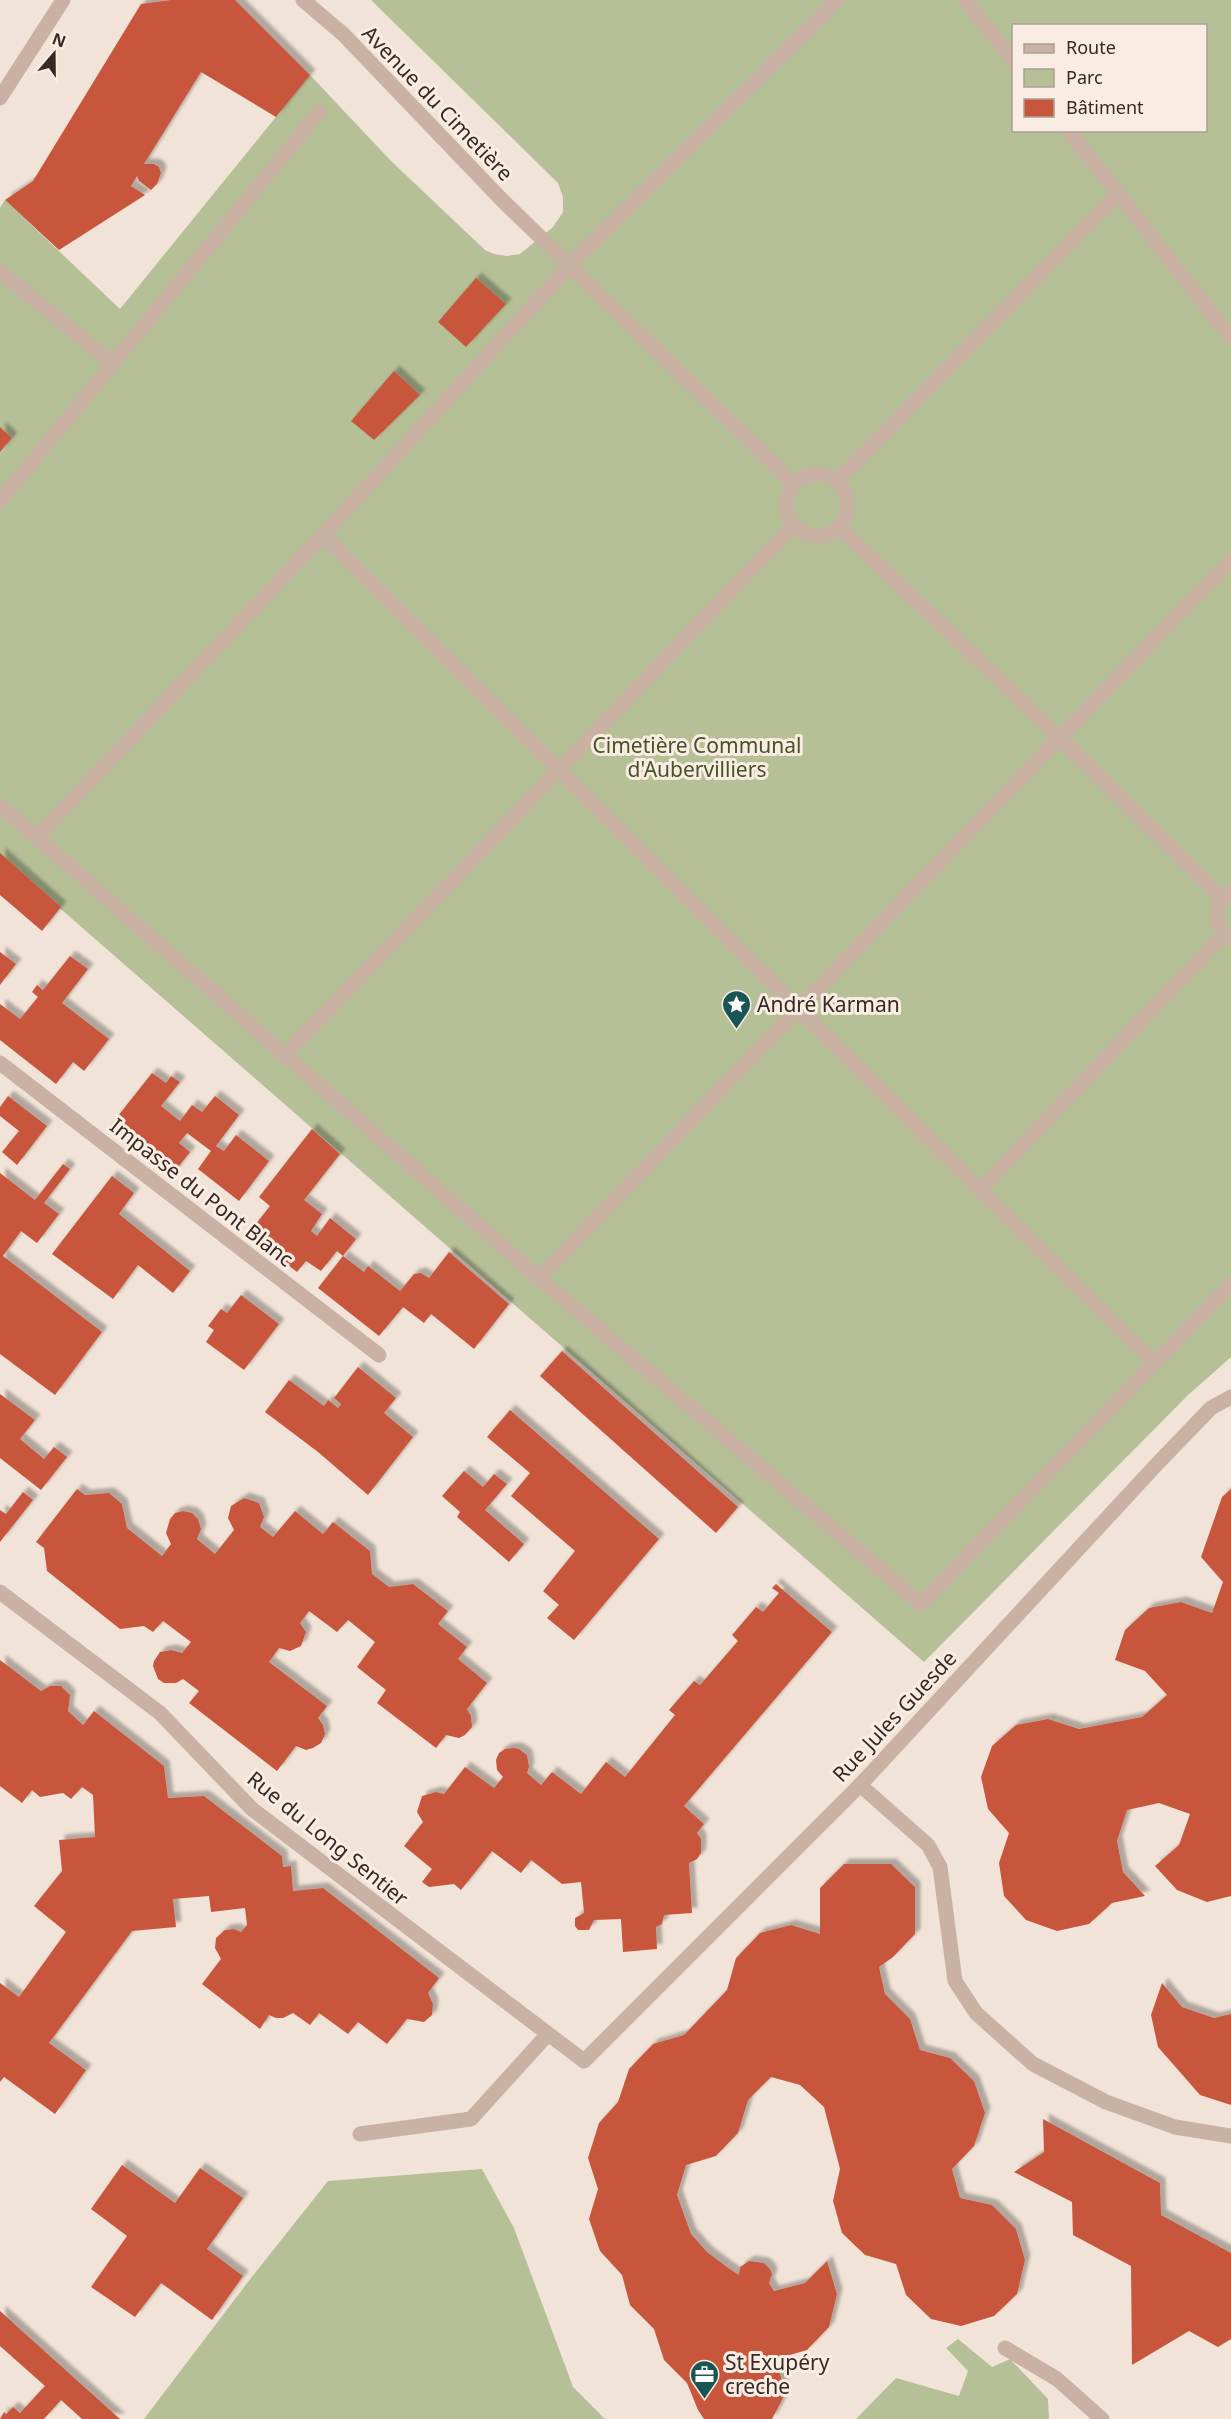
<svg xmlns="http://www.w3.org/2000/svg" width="1231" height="2419" viewBox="0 0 1231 2419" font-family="'Noto Sans',sans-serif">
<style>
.green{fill:#b5c097;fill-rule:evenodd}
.building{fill:#c8563d;filter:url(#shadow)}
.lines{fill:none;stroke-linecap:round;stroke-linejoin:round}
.service{stroke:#c9b2a3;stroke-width:15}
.pedestrian{stroke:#c9b2a3;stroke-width:15}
.minor{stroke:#c9b2a3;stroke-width:15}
.tertiary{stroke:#c9b2a3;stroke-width:15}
.labels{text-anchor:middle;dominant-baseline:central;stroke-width:6;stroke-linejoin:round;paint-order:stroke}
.street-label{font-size:21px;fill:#342925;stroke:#f9ede3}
.park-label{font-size:21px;fill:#465228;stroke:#f9ede3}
.poi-label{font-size:21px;fill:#342925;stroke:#f9ede3;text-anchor:start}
</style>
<defs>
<filter id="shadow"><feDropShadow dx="5.5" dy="-5.5" stdDeviation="1.5" flood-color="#0004"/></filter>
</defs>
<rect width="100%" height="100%" fill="#f1e3d7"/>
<g class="green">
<path d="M371,0H1231V1357L1187,1396L924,1662L0,856V452L12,438L0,427V208L5,200L120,309L310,75L391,161L485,250L494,254L507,256L520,254L553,227L563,212V197L558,183ZM1014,26H1206V130H1014Z"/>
<path d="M482,2169L514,2228L573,2387L605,2419H144L251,2278L328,2181Z"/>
<path d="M958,2339L992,2367L1010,2359L1048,2399L1049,2419H856L896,2378L959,2396L968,2371L946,2348Z"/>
</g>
<g class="building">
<path d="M171,0H235L310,75L276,117L201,72L144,164H154L159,167L161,173L157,184L151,190L139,181L137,176L131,186L145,195L59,250L5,200L33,181L141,4Z"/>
<path d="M476,278L506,304L466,347L438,322Z"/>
<path d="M394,371L420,395L374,440L351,421Z"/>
<path d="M0,427L12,438L0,452Z"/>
<path d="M0,853L61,907L42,931L0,895Z"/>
<path d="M0,952L16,964L0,985Z"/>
<path d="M70,956L88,969L62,1003L109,1039L84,1071L73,1062L56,1084L0,1040V1004L20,1019L38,997L32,992L37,985L43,990Z"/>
<path d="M152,1073L166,1083L171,1076L180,1082L161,1106L180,1121L192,1105L202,1112L215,1096L239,1115L216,1146L224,1151L236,1135L269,1161L239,1201L198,1169L211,1151L187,1133L179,1143L190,1152L172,1175L110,1126Z"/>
<path d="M8,1096L47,1126L17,1165L2,1152L19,1131L0,1116V1107Z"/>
<path d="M312,1129L340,1154L304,1200L322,1214L311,1231L317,1236L330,1218L356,1239L343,1256L364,1272L368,1266L400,1291L414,1274L421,1273L429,1278L449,1252L509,1304L474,1349L431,1314L424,1323L403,1307L379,1336L318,1288L343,1256L337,1251L321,1271L306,1261L297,1272L248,1234L270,1206L259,1197Z"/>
<path d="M63,1164L70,1169L44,1203L59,1214L37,1243L21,1231L3,1256L102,1332L55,1395L0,1354V1173L35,1200Z"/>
<path d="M112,1176L134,1193L119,1214L190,1271L173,1293L138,1265L113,1299L52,1254Z"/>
<path d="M241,1295L279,1324L244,1370L206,1342L214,1330L208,1326L221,1309L227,1313Z"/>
<path d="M562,1351L738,1507L716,1533L540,1376Z"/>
<path d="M358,1367L396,1398L384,1413L413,1437L368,1495L318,1452L265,1412L289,1380L324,1406L328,1400L338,1408L341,1404L334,1398Z"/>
<path d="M0,1394L35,1420L20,1439L44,1459L54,1447L67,1457L41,1490L0,1458Z"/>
<path d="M510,1410L659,1539L574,1640L547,1618L559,1605L543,1591L575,1551L511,1496L530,1473L487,1437Z"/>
<path d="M464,1471L483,1487L494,1474L507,1484L485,1510L524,1544L509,1562L457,1517L460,1512L442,1496Z"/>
<path d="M77,1489L85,1495L109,1493L122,1504L127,1528L162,1556L171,1544L166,1533L170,1519L175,1513L183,1511L192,1513L198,1519L201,1529L197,1539L215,1554L234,1530L228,1518L231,1506L244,1498L259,1503L264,1517L260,1527L273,1537L295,1511L323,1534L333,1522L370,1551L372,1574L389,1587L413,1584L448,1611L438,1624L467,1647L458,1659L487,1683L467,1709L471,1716L472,1727L465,1735L459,1738L446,1735L436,1748L377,1703L386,1690L357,1667L375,1642L348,1620L337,1632L309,1611L300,1623L306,1632L301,1646L290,1651L279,1648L269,1662L327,1706L318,1718L323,1725L325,1734L321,1743L313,1748L306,1750L296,1746L277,1771L189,1703L199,1691L183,1679L176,1683H164L158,1679L153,1666L154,1661L160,1652L171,1650L182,1653L191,1642L163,1621L153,1632L144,1626L120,1629L47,1571L44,1548L36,1542Z"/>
<path d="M1231,1489V1896L1207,1902L1177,1890L1155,1866L1179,1845L1190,1814L1159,1803L1127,1810L1117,1841L1123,1872L1145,1896L1112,1903L1089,1924L1057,1931L1026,1920L1004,1896L999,1863L1009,1833L988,1809L981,1777L992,1746L1016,1725L1048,1719L1079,1729L1142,1717L1167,1695L1145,1671L1115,1660L1125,1630L1149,1608L1181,1602L1212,1613L1223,1582L1201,1557L1222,1497Z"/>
<path d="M23,1492L33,1500L0,1542V1510L6,1514Z"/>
<path d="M776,1584L832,1632L684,1806L704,1824L697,1833L701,1839V1853L697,1859L689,1863L692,1913L664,1915L662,1924L656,1927L657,1949L623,1952L621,1919L594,1920L589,1930H578L575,1926V1918L584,1913L581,1882L562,1884L531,1860L521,1873L492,1851L461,1890L454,1884L429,1887L422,1882L432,1869L404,1846L423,1822L417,1812L422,1796L436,1792L444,1794L465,1767L494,1788L503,1777L497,1770L496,1760L499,1753L505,1749L514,1748L519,1749L527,1755L529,1767L527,1773L541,1785L552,1772L581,1794L606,1762L625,1777L675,1715L669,1710L694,1681L700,1685L738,1641L732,1635L756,1607L763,1612L779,1593L772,1588Z"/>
<path d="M0,1660L41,1691L50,1686H61L70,1695L68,1711L83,1725L94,1711L164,1766L168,1798L204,1796L282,1856L283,1867L291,1866L293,1891L323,1888L439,1978L428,1993L433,2004L432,2015L424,2022L407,2019L387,2044L358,2022L348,2034L319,2013L310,2025L293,2013L283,2018H276L269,2015L260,2029L202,1984L221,1959L215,1948L216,1938L225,1930L234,1929L241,1932L247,1925L245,1908L211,1912L209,1896L173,1899L176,1927L132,1931L49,2043L86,2070L55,2114L4,2077L0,2082V1983L19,1997L66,1932L34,1906L62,1871L59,1840L95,1837L93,1795L82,1787L71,1799L63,1793L40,1797L32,1790L22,1803L0,1786Z"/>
<path d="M844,1864H891L915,1887V1934L893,1957L879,1967L885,1994L910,2019L920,2050L950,2058L974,2081L985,2113L974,2146L952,2169L960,2198L992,2205L1016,2229L1025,2260L1017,2294L994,2316L961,2326L931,2319L906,2295L896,2264L865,2255L842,2233L833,2201L840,2169L824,2107L800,2085L771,2077L748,2100L738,2133L716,2156L686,2165L677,2195L691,2234L707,2252L727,2267L739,2275L740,2267L749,2261L764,2263L770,2269L772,2274L769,2283L774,2291L805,2283L827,2261L837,2294L829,2327L807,2350L776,2359L783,2385V2398L772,2419H704L698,2410L687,2383L664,2360L654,2329L630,2305L622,2275L600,2251L589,2219L598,2189L588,2158L599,2123L618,2102L629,2069L653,2044L684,2035L727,1990L736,1958L760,1933L791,1925L820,1934V1888Z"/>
<path d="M1162,1983L1182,2007L1214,2018L1231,2014V2105L1200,2095L1158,2047L1151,2015Z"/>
<path d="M1043,2119L1160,2183L1161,2215L1231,2253V2339L1218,2347L1189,2331L1132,2365L1131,2266L1073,2235L1072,2202L1014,2172L1044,2152Z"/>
<path d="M122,2165L175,2203L200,2168L243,2198L207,2249L243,2276L212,2320L161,2283L135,2317L91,2287L127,2236L91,2209Z"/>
<path d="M0,2311L21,2330L120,2419H82L61,2400L44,2419H0L4,2412L6,2414L13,2407L20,2413L45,2386L0,2346Z"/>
</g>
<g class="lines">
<g class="service">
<path d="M303,0L343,34L502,200L794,484"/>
<path d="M965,0L1014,61"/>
<path d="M1068,130L1231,338"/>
<path d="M0,271L113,364"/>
<circle cx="817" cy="505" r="31"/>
<path d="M837,481L1118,194"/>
<path d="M0,501L319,112"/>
<path d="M840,528L1059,737L1223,899"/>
<path d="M323,535L1154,1363"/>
<path d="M0,805L539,1278L921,1604L1231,1284"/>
<path d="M37,837L323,535L570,265L837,0"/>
<path d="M1230,893C1212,906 1213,927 1231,939"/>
<path d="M284,1056L793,526"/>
<path d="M980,1190L1224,934"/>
<path d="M539,1278L1231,560"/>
<path d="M360,2134L471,2119L548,2034"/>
</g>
<g class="pedestrian">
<path d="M860,1785L928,1845L940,1867L955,1981L976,2013L1033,2064L1106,2102L1175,2127L1231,2136"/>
<path d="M1005,2348L1057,2379L1102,2419"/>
</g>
<g class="minor">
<path d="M0,1063L379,1355"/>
<path d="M0,1592L160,1713L252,1809L584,2061L860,1785L1157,1464L1211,1408L1231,1397"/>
</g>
<path class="tertiary" d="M0,98L63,0"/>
</g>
<defs>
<symbol id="sight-pin" viewBox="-11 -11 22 30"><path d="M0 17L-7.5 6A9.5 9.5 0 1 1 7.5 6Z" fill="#1a5556" stroke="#f9ede3"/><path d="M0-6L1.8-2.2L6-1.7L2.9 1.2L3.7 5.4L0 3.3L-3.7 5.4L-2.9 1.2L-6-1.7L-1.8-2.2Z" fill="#fff"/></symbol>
<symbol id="office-pin" viewBox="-11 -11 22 30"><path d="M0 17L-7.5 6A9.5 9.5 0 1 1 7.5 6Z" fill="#1a5556" stroke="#f9ede3"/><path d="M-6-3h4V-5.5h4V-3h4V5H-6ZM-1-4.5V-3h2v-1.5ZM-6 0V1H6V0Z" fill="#fff"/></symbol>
</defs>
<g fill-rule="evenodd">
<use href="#sight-pin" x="720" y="988" width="33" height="45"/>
<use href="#office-pin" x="688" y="2358" width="33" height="45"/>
</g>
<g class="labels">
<g class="street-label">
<text transform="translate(438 103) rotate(46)">Avenue du Cimetière</text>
<text transform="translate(202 1192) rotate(38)">Impasse du Pont Blanc</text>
<text transform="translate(894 1716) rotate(-47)">Rue Jules Guesde</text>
<text transform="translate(328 1838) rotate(39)">Rue du Long Sentier</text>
</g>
<g class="park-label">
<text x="697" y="745">Cimetière Communal<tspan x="697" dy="24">d'Aubervilliers</tspan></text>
</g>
<g class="poi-label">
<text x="757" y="1004">André Karman</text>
<text x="725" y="2362">St Exupéry<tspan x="725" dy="24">creche</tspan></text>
</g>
</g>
<rect x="1012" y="24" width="195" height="108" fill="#f9ede3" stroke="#aa9f97" stroke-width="1.5"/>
<rect x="1024" y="44" width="30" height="9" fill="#c9b2a3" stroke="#aa9f97" stroke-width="1.5"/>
<text x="1066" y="54" font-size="18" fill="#342925">Route</text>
<rect x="1024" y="69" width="30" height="18" fill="#b5c097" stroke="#aa9f97" stroke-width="1.5"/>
<text x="1066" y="84" font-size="18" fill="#342925">Parc</text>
<rect x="1024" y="99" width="30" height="18" fill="#c8563d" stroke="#aa9f97" stroke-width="1.5"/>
<text x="1066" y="114" font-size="18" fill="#342925">Bâtiment</text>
<g transform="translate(54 54) rotate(20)" stroke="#f9ede3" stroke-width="4.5" paint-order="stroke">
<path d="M0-4.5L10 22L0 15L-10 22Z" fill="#342925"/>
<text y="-9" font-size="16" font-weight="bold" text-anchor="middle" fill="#342925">N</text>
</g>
</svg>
